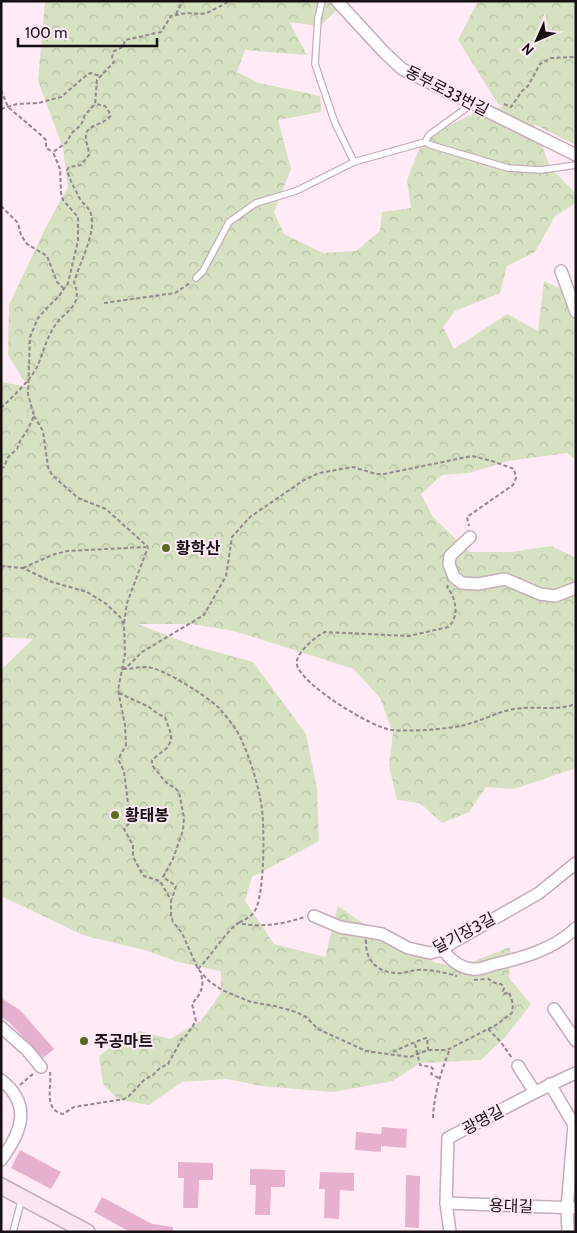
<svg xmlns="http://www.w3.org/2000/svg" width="577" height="1233" viewBox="0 0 577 1233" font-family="Cabin,'Noto Sans KR',sans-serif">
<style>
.forest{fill:url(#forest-crowns)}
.building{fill:#e7b0cf}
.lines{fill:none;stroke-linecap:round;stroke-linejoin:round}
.lane-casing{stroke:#c3adb9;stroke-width:8}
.street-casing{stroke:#c3adb9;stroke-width:14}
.secondary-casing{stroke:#c3adb9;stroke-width:18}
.path{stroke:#93868d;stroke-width:2;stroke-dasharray:4 2.5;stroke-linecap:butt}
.lane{stroke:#fff;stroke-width:5.5}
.street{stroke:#fff;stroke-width:11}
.secondary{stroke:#fae5f1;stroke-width:15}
.poi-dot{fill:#576c1c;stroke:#feebf5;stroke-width:2}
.labels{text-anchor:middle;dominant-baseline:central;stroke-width:4;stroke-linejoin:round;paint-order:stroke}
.street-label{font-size:16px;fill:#160f13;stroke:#feebf5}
.poi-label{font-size:16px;font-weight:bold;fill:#160f13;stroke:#feebf5;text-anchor:start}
</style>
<defs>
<pattern id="forest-crowns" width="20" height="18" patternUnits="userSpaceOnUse" patternTransform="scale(1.25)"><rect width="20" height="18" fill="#d5e1c0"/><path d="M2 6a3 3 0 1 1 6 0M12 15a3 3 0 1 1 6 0" fill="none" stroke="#b6c0a4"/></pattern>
</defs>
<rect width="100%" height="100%" fill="#feebf5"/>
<path class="forest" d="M45,1H335L338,9L320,26L289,22L307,55L245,50L237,72L259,83L320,96L321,112L278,120L291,169L274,212L284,234L323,253L356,251L380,231L382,212L411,208L407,180L420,147L445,128L478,111L503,107L498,104L458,40L478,1H576V145L534,124L550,167L576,194V203L555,216L535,252L507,266L500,293L455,311L443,327L454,349L507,314L538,331L544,281L576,296V460L567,453L508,461L469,473L442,475L421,494L433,517L469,552H511L551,546L576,558V768L514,789L486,787L469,812L442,823L420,803L397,800L389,766L393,733L380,698L354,669L234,631L191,624H138L192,645L253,662L306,734L317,789L319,841L252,877L245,901L274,944L325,957L338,906L393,944L437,963L459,967L510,947L509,978L531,1004L506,1036L481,1060L420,1063L393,1081L333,1092L263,1086L227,1079L182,1082L149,1105L119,1100L103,1084L99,1056L115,1044L140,1031L170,1039L201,1021L221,993V971L178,962L148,951L83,935L1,896V670L33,639L1,637V382L28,387L8,355L9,305L46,227L68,187L63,148L38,81Z"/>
<g class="building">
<path d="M1,998L20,1010L54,1049L43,1058L9,1022L1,1017Z"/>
<path d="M382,1127L407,1129L406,1148L381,1146V1152L355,1150L356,1132L381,1134Z"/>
<path d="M20,1150L61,1172L51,1189L11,1168Z"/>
<path d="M178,1162L213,1163V1180H199L198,1208H183L184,1178H178Z"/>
<path d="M250,1169L285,1170V1187H271L270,1215H255L256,1185H250Z"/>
<path d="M320,1172L354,1173V1191L340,1190L339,1219L324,1218L325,1189H319Z"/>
<path d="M406,1175L420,1176L419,1228L405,1227Z"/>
<path d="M102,1197L152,1224L173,1227V1232H130L94,1212Z"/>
</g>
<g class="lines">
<defs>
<g id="lane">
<path d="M322,1L318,18L315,64L335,123L354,162"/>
<path d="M425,142L431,145L508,168L541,170L576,165"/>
<path d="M196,278L203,271L229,222L256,203L296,191L354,162L425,142L429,135L472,104"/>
<path d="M13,1232L22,1198"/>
</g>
<g id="street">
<path d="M337,1L383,51L402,69L576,155"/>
<path d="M561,271L576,312"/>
<path d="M470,537L450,556L449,564L454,577L462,583L478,584L505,579L540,594L555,596L576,588"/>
<path d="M314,916L340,927L382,934L408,948L430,953L438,951L539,893L576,863"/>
<path d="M442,948C449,959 460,968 473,969C479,970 486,967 492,965C522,958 553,950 576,928"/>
<path d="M554,1009L576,1041"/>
<path d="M1,1027L27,1050L41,1067"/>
<path d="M518,1066L534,1091"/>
<path d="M1,1080C33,1105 21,1133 1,1160"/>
<path d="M550,1084L574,1125L567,1208L568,1232"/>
<path d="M446,1203L576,1208"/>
<path d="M450,1232L446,1203L448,1138C491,1116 532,1092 576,1073"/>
</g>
<path id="secondary" d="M1,1186L87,1232"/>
</defs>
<use href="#lane" class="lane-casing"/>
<use href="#street" class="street-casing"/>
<use href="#secondary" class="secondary-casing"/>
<g class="path">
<path d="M176,14L183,1"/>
<path d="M1,90L8,107L41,135L46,140V148L53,152"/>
<path d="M504,104L511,107L522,91L528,86L540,64L551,58L576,57"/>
<path d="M1,109L17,104L38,103L61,97L88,74L91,73L100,76"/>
<path d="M1,206L18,223L21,235L27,244L47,256L57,282L64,289"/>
<path d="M104,303L175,293L190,283"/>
<path d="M1,408C14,395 29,382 37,367C43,354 46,339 54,327C64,310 84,308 74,282C79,265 97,231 91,214C89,207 83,204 80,199C75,189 70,181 67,170L69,167L81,165L89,155C89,148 85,141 86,134C88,124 105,125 111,115L105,106L96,104"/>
<path d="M34,416L43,431L48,467L52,475L78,498L106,509L148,547"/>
<path d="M1,469L4,467L8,457L17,449L20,441L28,429L34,416L28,394L30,337L38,318L46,309L59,296L68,283L78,241V217L63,200L61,193L60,169L53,152L66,143L72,133L81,125L85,115L95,104L97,80L114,62L112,57L114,51L123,47L125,40L161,32L171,16L186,13L200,14L207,13L230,1"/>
<path d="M1,566L23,568L52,582L87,592L105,603L120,617L124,625L125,654L118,690L125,725L126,745L120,756L119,761L124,771L130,819V822L124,829L133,845V856L140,870L144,876L160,881L171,900V915L173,922L182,933L198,969L209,981L222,990L251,1002L275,1006L296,1012L306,1017L318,1029L366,1051L410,1057L428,1050H447L496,1025L512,1013L513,1004L509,992L504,994L503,991L504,988L501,984L495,983L487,978"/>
<path d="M23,568L52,555L67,551L146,547"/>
<path d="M448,585L447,587C456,598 460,617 448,627L409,636L325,632C316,636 294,654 297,665C302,685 372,728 392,730C409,732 453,729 468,724C484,720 499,711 515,709C538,705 552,712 576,704"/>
<path d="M124,623L127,603L148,547"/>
<path d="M122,669L129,665L142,652L204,615L226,576L232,537L250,517L304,480L319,473L353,467L376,474H384L472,456L492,461L514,469L516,478L513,485L467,517L469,526"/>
<path d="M123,669C131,669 138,667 146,667C162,667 206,696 218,707C227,717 237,729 242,741C250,759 258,784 261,803C265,822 265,898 254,912C251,917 244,920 238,923"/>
<path d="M119,693L149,707L158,714L165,717L171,734V740L168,747L152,760V765L163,779L169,785L174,787L179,792L184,818L183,830L173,859L163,877L176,886L172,899"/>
<path d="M366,940C365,959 376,972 396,973C405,974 414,969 423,970C434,970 446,973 457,976"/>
<path d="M198,969C213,954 222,936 238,923C262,928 282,924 305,917"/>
<path d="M474,980L486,979"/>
<path d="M488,1029L500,1041L512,1058"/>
<path d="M415,1044L420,1065L431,1067L433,1069L431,1074L439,1078"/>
<path d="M393,1052C396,1050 424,1038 427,1038L428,1050"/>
<path d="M50,1072C52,1086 43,1110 63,1114L74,1107L124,1099L129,1096L144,1080L153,1075L160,1068L168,1064L183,1037L186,1036L196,1021L192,1004C200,994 205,988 201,974"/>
<path d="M20,1085L34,1073"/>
<path d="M433,1118C434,1094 441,1071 450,1049"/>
</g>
<use href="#lane" class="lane"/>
<use href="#street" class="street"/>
<use href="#secondary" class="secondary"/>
</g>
<g class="poi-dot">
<circle cx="166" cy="548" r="5"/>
<circle cx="115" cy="815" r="5"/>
<circle cx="84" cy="1041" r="5"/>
</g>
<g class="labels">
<g class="street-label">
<text transform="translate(447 91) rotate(27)">동부로33번길</text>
<text transform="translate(464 933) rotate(-28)">달기장3길</text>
<text transform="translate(483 1120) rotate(-28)">광명길</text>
<text transform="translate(511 1206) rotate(2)">용대길</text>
</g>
<g class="poi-label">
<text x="176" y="548">황학산</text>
<text x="125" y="815">황태봉</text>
<text x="94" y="1041">주공마트</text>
</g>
</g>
<rect width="577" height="1233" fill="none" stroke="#160f13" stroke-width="5"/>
<g transform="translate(537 40) rotate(225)" stroke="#feebf5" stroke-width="4" paint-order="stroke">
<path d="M0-4L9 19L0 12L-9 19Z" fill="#160f13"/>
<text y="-8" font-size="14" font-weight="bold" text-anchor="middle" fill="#160f13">N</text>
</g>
<path d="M18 38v8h139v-8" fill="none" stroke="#160f13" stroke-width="2.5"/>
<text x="25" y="38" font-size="15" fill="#160f13" stroke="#feebf5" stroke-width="4" paint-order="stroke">100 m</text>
</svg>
